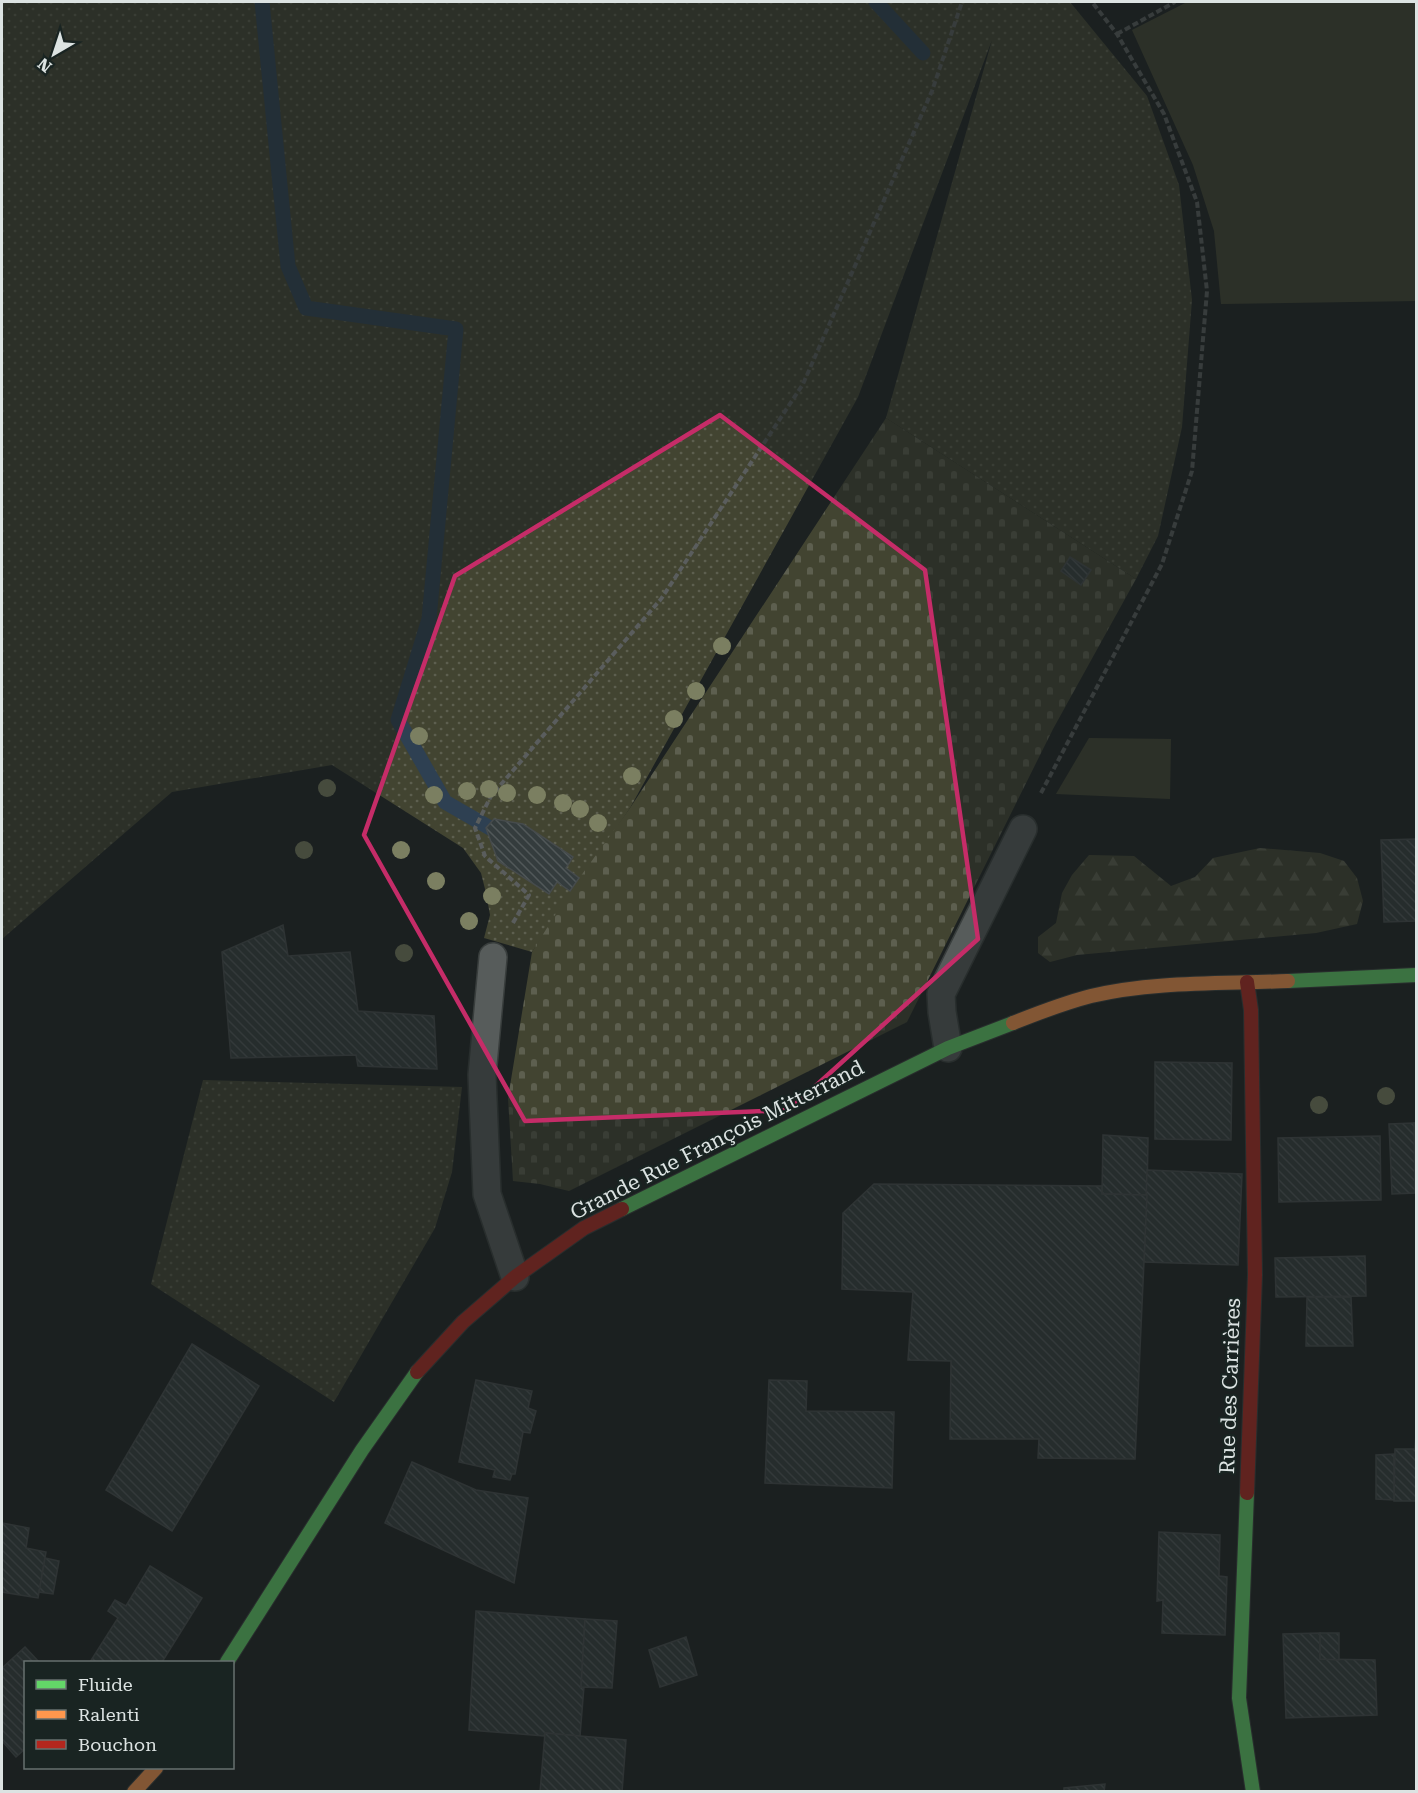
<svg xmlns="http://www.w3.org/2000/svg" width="1418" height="1793" viewBox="0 0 1418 1793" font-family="'Roboto Serif',serif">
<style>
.grass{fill:url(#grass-dots)}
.forest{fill:url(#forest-firs)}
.cemetery{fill:url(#cemetery-stones)}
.green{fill:#424431}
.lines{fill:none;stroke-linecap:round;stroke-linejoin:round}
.stream{stroke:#2e4052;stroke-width:15}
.building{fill:url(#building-back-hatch);stroke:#464b4c;stroke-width:1.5}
.lane-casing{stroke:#393e3d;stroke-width:30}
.fast-casing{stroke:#393e3d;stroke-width:16}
.slow-casing{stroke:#393e3d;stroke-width:16}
.jam-casing{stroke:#393e3d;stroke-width:16}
.path{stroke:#5a5d5d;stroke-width:4;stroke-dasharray:6 3;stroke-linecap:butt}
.lane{stroke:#575c5b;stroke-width:27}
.fast{stroke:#63d668;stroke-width:14}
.slow{stroke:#ff974d;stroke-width:14}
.jam{stroke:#b3261e;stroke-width:14}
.tree{fill:#7b7f61}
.marked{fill:none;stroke:#c52c68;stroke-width:4.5;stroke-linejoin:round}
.labels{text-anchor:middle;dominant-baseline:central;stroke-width:4.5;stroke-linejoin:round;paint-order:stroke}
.street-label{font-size:21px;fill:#dce3e2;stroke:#192422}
</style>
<defs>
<pattern id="grass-dots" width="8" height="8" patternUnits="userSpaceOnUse" patternTransform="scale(1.5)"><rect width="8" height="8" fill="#424431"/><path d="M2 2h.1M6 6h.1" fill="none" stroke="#5d5f4f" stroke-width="1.8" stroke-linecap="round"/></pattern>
<pattern id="forest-firs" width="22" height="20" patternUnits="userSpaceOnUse" patternTransform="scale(1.5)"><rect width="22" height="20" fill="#424431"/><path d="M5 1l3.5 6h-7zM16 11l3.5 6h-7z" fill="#5d5f4f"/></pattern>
<pattern id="cemetery-stones" width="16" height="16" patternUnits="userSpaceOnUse" patternTransform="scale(1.5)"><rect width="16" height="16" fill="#424431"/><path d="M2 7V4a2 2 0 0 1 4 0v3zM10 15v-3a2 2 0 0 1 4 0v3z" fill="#5d5f4f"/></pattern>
<pattern id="building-back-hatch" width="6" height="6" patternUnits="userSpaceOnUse" patternTransform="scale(1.5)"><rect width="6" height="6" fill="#343c3d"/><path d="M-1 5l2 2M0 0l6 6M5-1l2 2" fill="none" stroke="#515859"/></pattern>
</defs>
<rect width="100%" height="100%" fill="#1c2121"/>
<g class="grass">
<path d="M2,2H1070L1147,96L1179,185L1192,300L1182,427L1158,536L1136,579L886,418L992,40L858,397L630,808L532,952L484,938L490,915L486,893L481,873L463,848L332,765L172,792L2,939Z"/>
<path d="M203,1080L462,1087L452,1172L435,1228L334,1402L151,1284Z"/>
</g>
<path class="forest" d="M1260,848L1320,853L1344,861L1357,878L1363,901L1357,924L1316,933L1077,955L1050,962L1038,953V937L1056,923L1062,893L1072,875L1089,855L1134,856L1171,886L1195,877L1213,858Z"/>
<path class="cemetery" d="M886,418L1136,579L1053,729L907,1022L569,1191L540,1184L513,1181L508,1098L532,952L570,891L630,808Z"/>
<g class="green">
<path d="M1187,2H1416V301L1221,304L1214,231L1193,165L1132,30Z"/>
<path d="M1089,738L1171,739L1170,799L1056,794Z"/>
</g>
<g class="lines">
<g class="stream">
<path d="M262,2L288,266L306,308L456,329L429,619L398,720L445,802L504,836"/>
<path d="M876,2L923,53"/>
</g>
</g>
<g class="building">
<path d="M1070,557L1091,570L1081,585L1061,571Z"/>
<path d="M494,819L523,824L573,857L566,868L579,878L570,891L557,882L549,894L498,861L486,828Z"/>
<path d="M1416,839V921L1384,922L1381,840Z"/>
<path d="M283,925L288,956L350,952L358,1011L434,1016L437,1069L358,1066L356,1055L231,1058L222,952Z"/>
<path d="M1155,1062L1232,1063L1231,1140L1155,1139Z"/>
<path d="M1414,1123H1416V1187H1415Z"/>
<path d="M1414,1123L1415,1193L1392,1194L1389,1124Z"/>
<path d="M1103,1135L1148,1138L1147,1195L1102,1194Z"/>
<path d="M1380,1136L1381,1200L1279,1202L1278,1138Z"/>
<path d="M1147,1170L1242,1174L1238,1265L1144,1262Z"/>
<path d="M874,1184L1102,1186V1194L1147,1195L1135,1459L1038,1458L1039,1439H950L951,1361L908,1360L913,1292L842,1289L843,1213Z"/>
<path d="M1365,1256L1366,1296L1276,1297L1275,1258Z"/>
<path d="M1307,1297H1351L1353,1346H1306Z"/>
<path d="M192,1344L259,1386L172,1531L106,1490Z"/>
<path d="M476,1380L532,1391L528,1408L536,1411L530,1433L523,1432L515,1474H512L510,1480L493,1477L495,1470L459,1462Z"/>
<path d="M769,1380L807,1381L806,1411L894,1412L892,1488L765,1483Z"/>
<path d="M1416,1434V1501H1394L1395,1449H1415Z"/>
<path d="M1394,1454V1500L1376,1499V1455Z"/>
<path d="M412,1462L476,1490L528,1498L514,1583L385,1523Z"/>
<path d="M2,1523L29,1528L26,1548L46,1552L38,1598L2,1592Z"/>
<path d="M1159,1532L1220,1535L1219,1576L1227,1577L1225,1635L1162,1633L1163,1600L1157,1601Z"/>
<path d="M45,1558L59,1561L53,1594L39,1592Z"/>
<path d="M150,1566L202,1598L162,1662H90L118,1618L108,1611L115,1600L126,1606Z"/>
<path d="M476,1611L585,1619L581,1687L584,1686L580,1736L545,1733L544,1736L469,1730Z"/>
<path d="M585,1619L617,1621L612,1688L581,1687Z"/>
<path d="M1320,1633V1659L1375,1660L1377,1715L1286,1718L1283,1634Z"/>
<path d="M1320,1633H1339V1660L1320,1659Z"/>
<path d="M686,1637L697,1675L660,1687L649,1650Z"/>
<path d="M25,1647L39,1662H26V1748L16,1757L2,1741V1668Z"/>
<path d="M545,1733L626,1740L622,1792H540Z"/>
<path d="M1105,1784L1104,1792H1064V1788Z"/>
</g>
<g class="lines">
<defs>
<g id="lane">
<path d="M493,957L482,1075L487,1194L515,1277"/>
<path d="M948,1048L942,1012L941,994L1023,829"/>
</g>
<g id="fast">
<path d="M1288,981L1416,975"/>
<path d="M622,1209L948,1048L1013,1023"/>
<path d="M1247,1493L1239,1698L1253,1792"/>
<path d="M227,1662L362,1450L417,1372"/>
</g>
<g id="slow">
<path d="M1013,1023C1038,1013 1064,1003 1091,996C1154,981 1223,984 1288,981"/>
<path d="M134,1792L156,1768"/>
</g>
<g id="jam">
<path d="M417,1372L463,1322L515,1277L584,1228L622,1209"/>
<path d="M1247,1493L1255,1275L1251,1010L1247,982"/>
</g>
</defs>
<use href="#lane" class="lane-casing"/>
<use href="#fast" class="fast-casing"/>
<use href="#slow" class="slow-casing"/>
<use href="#jam" class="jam-casing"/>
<g class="path">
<path d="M1117,34L1175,2"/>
<path d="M1041,793L1162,564L1192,471L1207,291L1197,202L1164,114L1117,34L1092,2"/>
<path d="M513,923L529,895L485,856L475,828L491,796L661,599L803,384L932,91L962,2"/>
</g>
<use href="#lane" class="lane"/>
<use href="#fast" class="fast"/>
<use href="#slow" class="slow"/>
<use href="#jam" class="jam"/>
</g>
<g class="tree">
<circle cx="722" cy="646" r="9"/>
<circle cx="696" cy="691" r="9"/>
<circle cx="674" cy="719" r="9"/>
<circle cx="419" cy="736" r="9"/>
<circle cx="632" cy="776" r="9"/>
<circle cx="327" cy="788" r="9"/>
<circle cx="489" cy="789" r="9"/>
<circle cx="467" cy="791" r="9"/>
<circle cx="507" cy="793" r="9"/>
<circle cx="434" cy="795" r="9"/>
<circle cx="537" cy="795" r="9"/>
<circle cx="563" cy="803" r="9"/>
<circle cx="580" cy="809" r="9"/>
<circle cx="598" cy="823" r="9"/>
<circle cx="304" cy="850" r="9"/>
<circle cx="401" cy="850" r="9"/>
<circle cx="436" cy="881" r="9"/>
<circle cx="492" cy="896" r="9"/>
<circle cx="469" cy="921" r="9"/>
<circle cx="404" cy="953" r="9"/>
<circle cx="1386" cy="1096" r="9"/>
<circle cx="1319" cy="1105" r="9"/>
</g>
<path d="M0 0H1418V1793H0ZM720,415L925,570L978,939L789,1110L525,1121L364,835L455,576Z" fill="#1c2121" fill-opacity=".55" fill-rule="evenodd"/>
<path class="marked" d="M720,415L925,570L978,939L789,1110L525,1121L364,835L455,576Z"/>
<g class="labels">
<g class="street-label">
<text transform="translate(717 1140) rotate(-27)">Grande Rue François Mitterrand</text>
<text transform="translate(1230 1386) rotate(-88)">Rue des Carrières</text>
</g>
</g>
<rect width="1418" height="1793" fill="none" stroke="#dce3e2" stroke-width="6"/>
<rect x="24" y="1661" width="210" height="108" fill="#192422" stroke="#67706f" stroke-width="1.5"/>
<rect x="36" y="1680" width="30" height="9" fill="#63d668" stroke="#67706f" stroke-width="1.5"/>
<text x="78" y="1691" font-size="18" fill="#dce3e2">Fluide</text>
<rect x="36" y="1710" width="30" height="9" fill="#ff974d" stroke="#67706f" stroke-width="1.5"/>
<text x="78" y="1721" font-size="18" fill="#dce3e2">Ralenti</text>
<rect x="36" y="1740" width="30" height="9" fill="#b3261e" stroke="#67706f" stroke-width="1.5"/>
<text x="78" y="1751" font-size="18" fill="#dce3e2">Bouchon</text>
<g transform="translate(54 54) rotate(219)" stroke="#192422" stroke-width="4.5" paint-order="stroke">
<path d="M0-4.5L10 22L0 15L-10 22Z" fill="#dce3e2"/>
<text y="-9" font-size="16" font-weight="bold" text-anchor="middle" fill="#dce3e2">N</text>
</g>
</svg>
